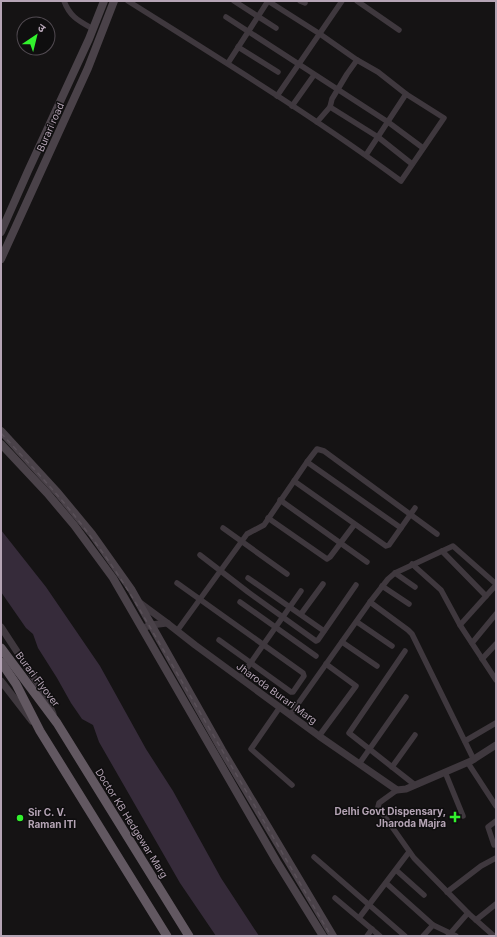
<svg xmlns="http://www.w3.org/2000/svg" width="497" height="937" viewBox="0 0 497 937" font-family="Inter,'Noto Sans Devanagari',sans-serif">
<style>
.water{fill:#362b3a}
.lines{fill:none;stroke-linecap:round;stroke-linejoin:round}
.minor{stroke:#3f383e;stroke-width:5.5}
.tertiary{stroke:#3f383e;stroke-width:7}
.secondary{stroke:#4a4249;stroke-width:8}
.trunk{stroke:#625861;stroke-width:9}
.rail{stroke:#595058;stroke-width:1.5;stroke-dasharray:5 4;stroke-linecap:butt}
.poi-dot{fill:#32f22d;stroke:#0f0e0f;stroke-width:1.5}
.labels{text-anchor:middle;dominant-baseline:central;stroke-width:3;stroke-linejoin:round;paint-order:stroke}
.street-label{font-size:10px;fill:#b5a4b5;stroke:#0f0e0f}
.poi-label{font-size:10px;font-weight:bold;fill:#b5a4b5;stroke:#0f0e0f;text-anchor:end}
</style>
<rect width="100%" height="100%" fill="#151314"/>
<path class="water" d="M1,530L46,587L100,666L146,749L173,791L221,878L259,936H216L180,883L99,742L93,725L82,719L71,703L57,678L38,648L33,634L26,628L1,592Z"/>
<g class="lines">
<g class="minor">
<path d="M64,1C70,17 79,21 93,29"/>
<path d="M128,1C220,59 313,116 401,181L444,118L406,94L378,72L357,60L320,34L268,1"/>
<path d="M234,1L276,28"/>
<path d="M300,1L305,3"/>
<path d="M357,1L399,30"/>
<path d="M226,17L388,122L423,148"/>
<path d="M238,47L278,72"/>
<path d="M228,63L268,1"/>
<path d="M277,96L342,1"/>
<path d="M292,106L314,75"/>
<path d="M330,107L378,137L412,164"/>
<path d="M317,122L330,107L332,99L347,74L357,60"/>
<path d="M366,155L406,94"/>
<path d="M294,481L386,546L389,545L415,508"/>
<path d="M280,500L367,562"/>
<path d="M268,518L327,559L330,557L354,525"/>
<path d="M223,528L287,574"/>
<path d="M401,528L307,462L317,449L324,451L437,534"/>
<path d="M442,551L486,596"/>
<path d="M200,555L248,592L316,641L318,640L356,585"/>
<path d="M412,564L441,590L460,625L496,680"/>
<path d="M395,573L415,587"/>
<path d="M248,578L324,631"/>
<path d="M177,583L303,673L304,676L293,692H291L219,640"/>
<path d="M382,586L409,604"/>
<path d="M240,602L316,656"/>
<path d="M370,602L408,630L412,634L474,760"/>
<path d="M301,614L323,584"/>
<path d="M357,622L392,646"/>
<path d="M460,625L496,585"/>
<path d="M177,631L247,534L264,525L307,462"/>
<path d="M342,642L377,666"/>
<path d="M472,643L496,614"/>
<path d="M405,651L349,733L415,785"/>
<path d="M482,659L496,644"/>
<path d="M240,678L301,591"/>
<path d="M280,707L251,749L292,785"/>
<path d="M290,715L370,602L388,579L395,573L453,546L496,584"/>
<path d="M319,736L356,686L326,664"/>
<path d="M465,741L496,723"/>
<path d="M468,763L496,806"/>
<path d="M359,764L406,697"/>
<path d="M392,767L415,735"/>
<path d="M445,772L463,816"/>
<path d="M397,790L379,803L378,807L414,858L468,913L494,936"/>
<path d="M494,845L488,827L496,821"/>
<path d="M314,857L405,936"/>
<path d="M396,870L424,895"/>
<path d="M386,883L433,925L456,936"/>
<path d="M447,892L481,866L496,858"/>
<path d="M335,898L380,936"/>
<path d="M359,918L409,852"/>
<path d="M476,920L496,904"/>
<path d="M367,936L372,929"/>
<path d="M423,936L433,925"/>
<path d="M448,936L468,913"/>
</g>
<g class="tertiary">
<path d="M140,603L167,623"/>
<path d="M1,627L44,693L53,714"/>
<path d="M143,628L151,625L167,623L195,645L319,736L397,790L406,789L471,761L496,745"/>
<path d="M1,681L32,721"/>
</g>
<g class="secondary">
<path d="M1,232L28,171L89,39L104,1"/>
<path d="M1,259L88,68L114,1"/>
<path d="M1,431L58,493L92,534L131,589L222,750L333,936"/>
<path d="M1,444L47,493L74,525L113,578L277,862L323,936"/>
</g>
<g class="trunk">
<path d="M1,648L57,723L189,936"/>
<path d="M1,662L16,684L40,731L167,936"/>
</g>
<path class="rail" d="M1,433C32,467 64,500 91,537C109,560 125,585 140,610L331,936"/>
</g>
<g class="poi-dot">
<path d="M453 811h4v4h4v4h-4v4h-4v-4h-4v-4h4z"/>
<circle cx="20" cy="818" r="4"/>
</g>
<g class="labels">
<g class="street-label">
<text transform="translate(50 127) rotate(-66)">Burari road</text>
<text transform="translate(38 679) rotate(53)">Burari Flyover</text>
<text transform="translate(277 693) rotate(36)">Jharoda Burari Marg</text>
<text transform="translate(132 823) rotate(58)">Doctor KB Hedgewar Marg</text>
</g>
<g class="poi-label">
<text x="446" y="811">Delhi Govt Dispensary,<tspan x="446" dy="12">Jharoda Majra</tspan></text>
<text x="28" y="812" text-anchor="start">Sir C. V.<tspan x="28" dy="12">Raman ITI</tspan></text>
</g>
</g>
<rect width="497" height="937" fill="none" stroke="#b5a4b5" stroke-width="4"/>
<g transform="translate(36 36) rotate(35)"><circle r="19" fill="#0f0e0f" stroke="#514a51"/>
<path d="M0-3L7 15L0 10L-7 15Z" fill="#32f22d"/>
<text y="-6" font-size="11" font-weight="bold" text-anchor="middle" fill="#b5a4b5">उ</text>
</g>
</svg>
